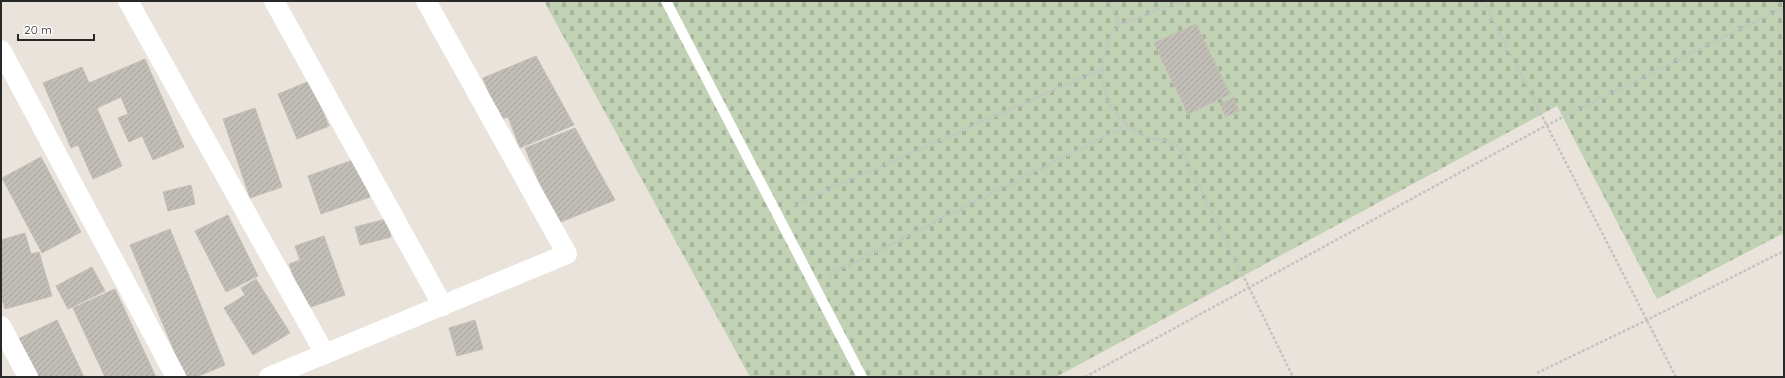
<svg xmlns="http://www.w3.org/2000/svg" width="1785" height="378" viewBox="0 0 1785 378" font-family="Quicksand,sans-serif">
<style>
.cemetery{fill:url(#cemetery-stones)}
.building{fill:url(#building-hatch);stroke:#c4bfb5}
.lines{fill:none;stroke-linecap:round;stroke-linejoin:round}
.path{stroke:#c3c3c3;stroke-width:2.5;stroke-dasharray:3 2;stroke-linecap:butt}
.lane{stroke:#fff;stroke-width:10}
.street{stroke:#fff;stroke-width:20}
</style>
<defs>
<pattern id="cemetery-stones" width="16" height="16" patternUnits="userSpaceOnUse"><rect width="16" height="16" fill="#c1d1b4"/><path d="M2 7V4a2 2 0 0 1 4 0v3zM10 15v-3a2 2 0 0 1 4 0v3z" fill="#a6b39b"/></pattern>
<pattern id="building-hatch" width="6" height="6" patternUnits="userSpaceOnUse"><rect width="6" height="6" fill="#c1bdb7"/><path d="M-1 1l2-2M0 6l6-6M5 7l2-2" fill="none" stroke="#a6a29d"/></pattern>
</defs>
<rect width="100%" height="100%" fill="#e9e3db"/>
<path class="cemetery" d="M544,1H1784V233L1657,299L1557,106L1056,377H750Z"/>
<g class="building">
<path d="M1196,24L1230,94L1188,114L1154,43Z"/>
<path d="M536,56L574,125L520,148L508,117L500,120L483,78Z"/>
<path d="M145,59L184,147L153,160L142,136L129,142L118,118L128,114L121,97L97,108L122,166L93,179L78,145L71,148L43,83L82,67L89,83Z"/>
<path d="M310,81L329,126L297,139L278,94Z"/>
<path d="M1233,97L1239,111L1226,117L1220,104Z"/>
<path d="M255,108L282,187L250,198L223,119Z"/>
<path d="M575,128L615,200L556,224L525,148Z"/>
<path d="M41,157L81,232L42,253L2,178Z"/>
<path d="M356,159L370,197L321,214L308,176Z"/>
<path d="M191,185L195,204L168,211L163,192Z"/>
<path d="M228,215L258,276L226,292L195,231Z"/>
<path d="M386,219L391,237L360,245L355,227Z"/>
<path d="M170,229L225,365L196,377H185L130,245Z"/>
<path d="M25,233L31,254L39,252L52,296L5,309L1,296V240Z"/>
<path d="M324,236L345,295L305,309L289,264L300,260L295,246Z"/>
<path d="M92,267L105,291L68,309L56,286Z"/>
<path d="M256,279L290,333L253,355L224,308L245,295L241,288Z"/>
<path d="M115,289L156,377H105L73,308Z"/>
<path d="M57,320L84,377H37L18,339Z"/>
<path d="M475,320L483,349L457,356L449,328Z"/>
</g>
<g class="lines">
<g class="path">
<path d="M1110,1L1119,24C1091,58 1099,109 1137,132C1147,138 1159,139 1169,142C1174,144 1178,148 1182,151L1293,377"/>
<path d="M1483,1L1676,377"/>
<path d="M1120,24L1183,1"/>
<path d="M793,205L1102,69"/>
<path d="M830,275L1128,125"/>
<path d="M1537,373L1647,320L1784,251"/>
<path d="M1085,377L1547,125L1784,7"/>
</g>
<path class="lane" d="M666,1L862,377"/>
<g class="street">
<path d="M128,1L325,354"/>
<path d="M274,1L443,306"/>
<path d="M1,50L176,377"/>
<path d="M1,326L28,377"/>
<path d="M269,377L567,254L426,1"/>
</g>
</g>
<rect width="1785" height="378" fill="none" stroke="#282828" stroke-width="4"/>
<path d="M18 34v6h76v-6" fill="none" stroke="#282828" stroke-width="2"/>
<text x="24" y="34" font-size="12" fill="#282828" stroke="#ffffff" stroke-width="3" paint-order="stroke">20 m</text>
</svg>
